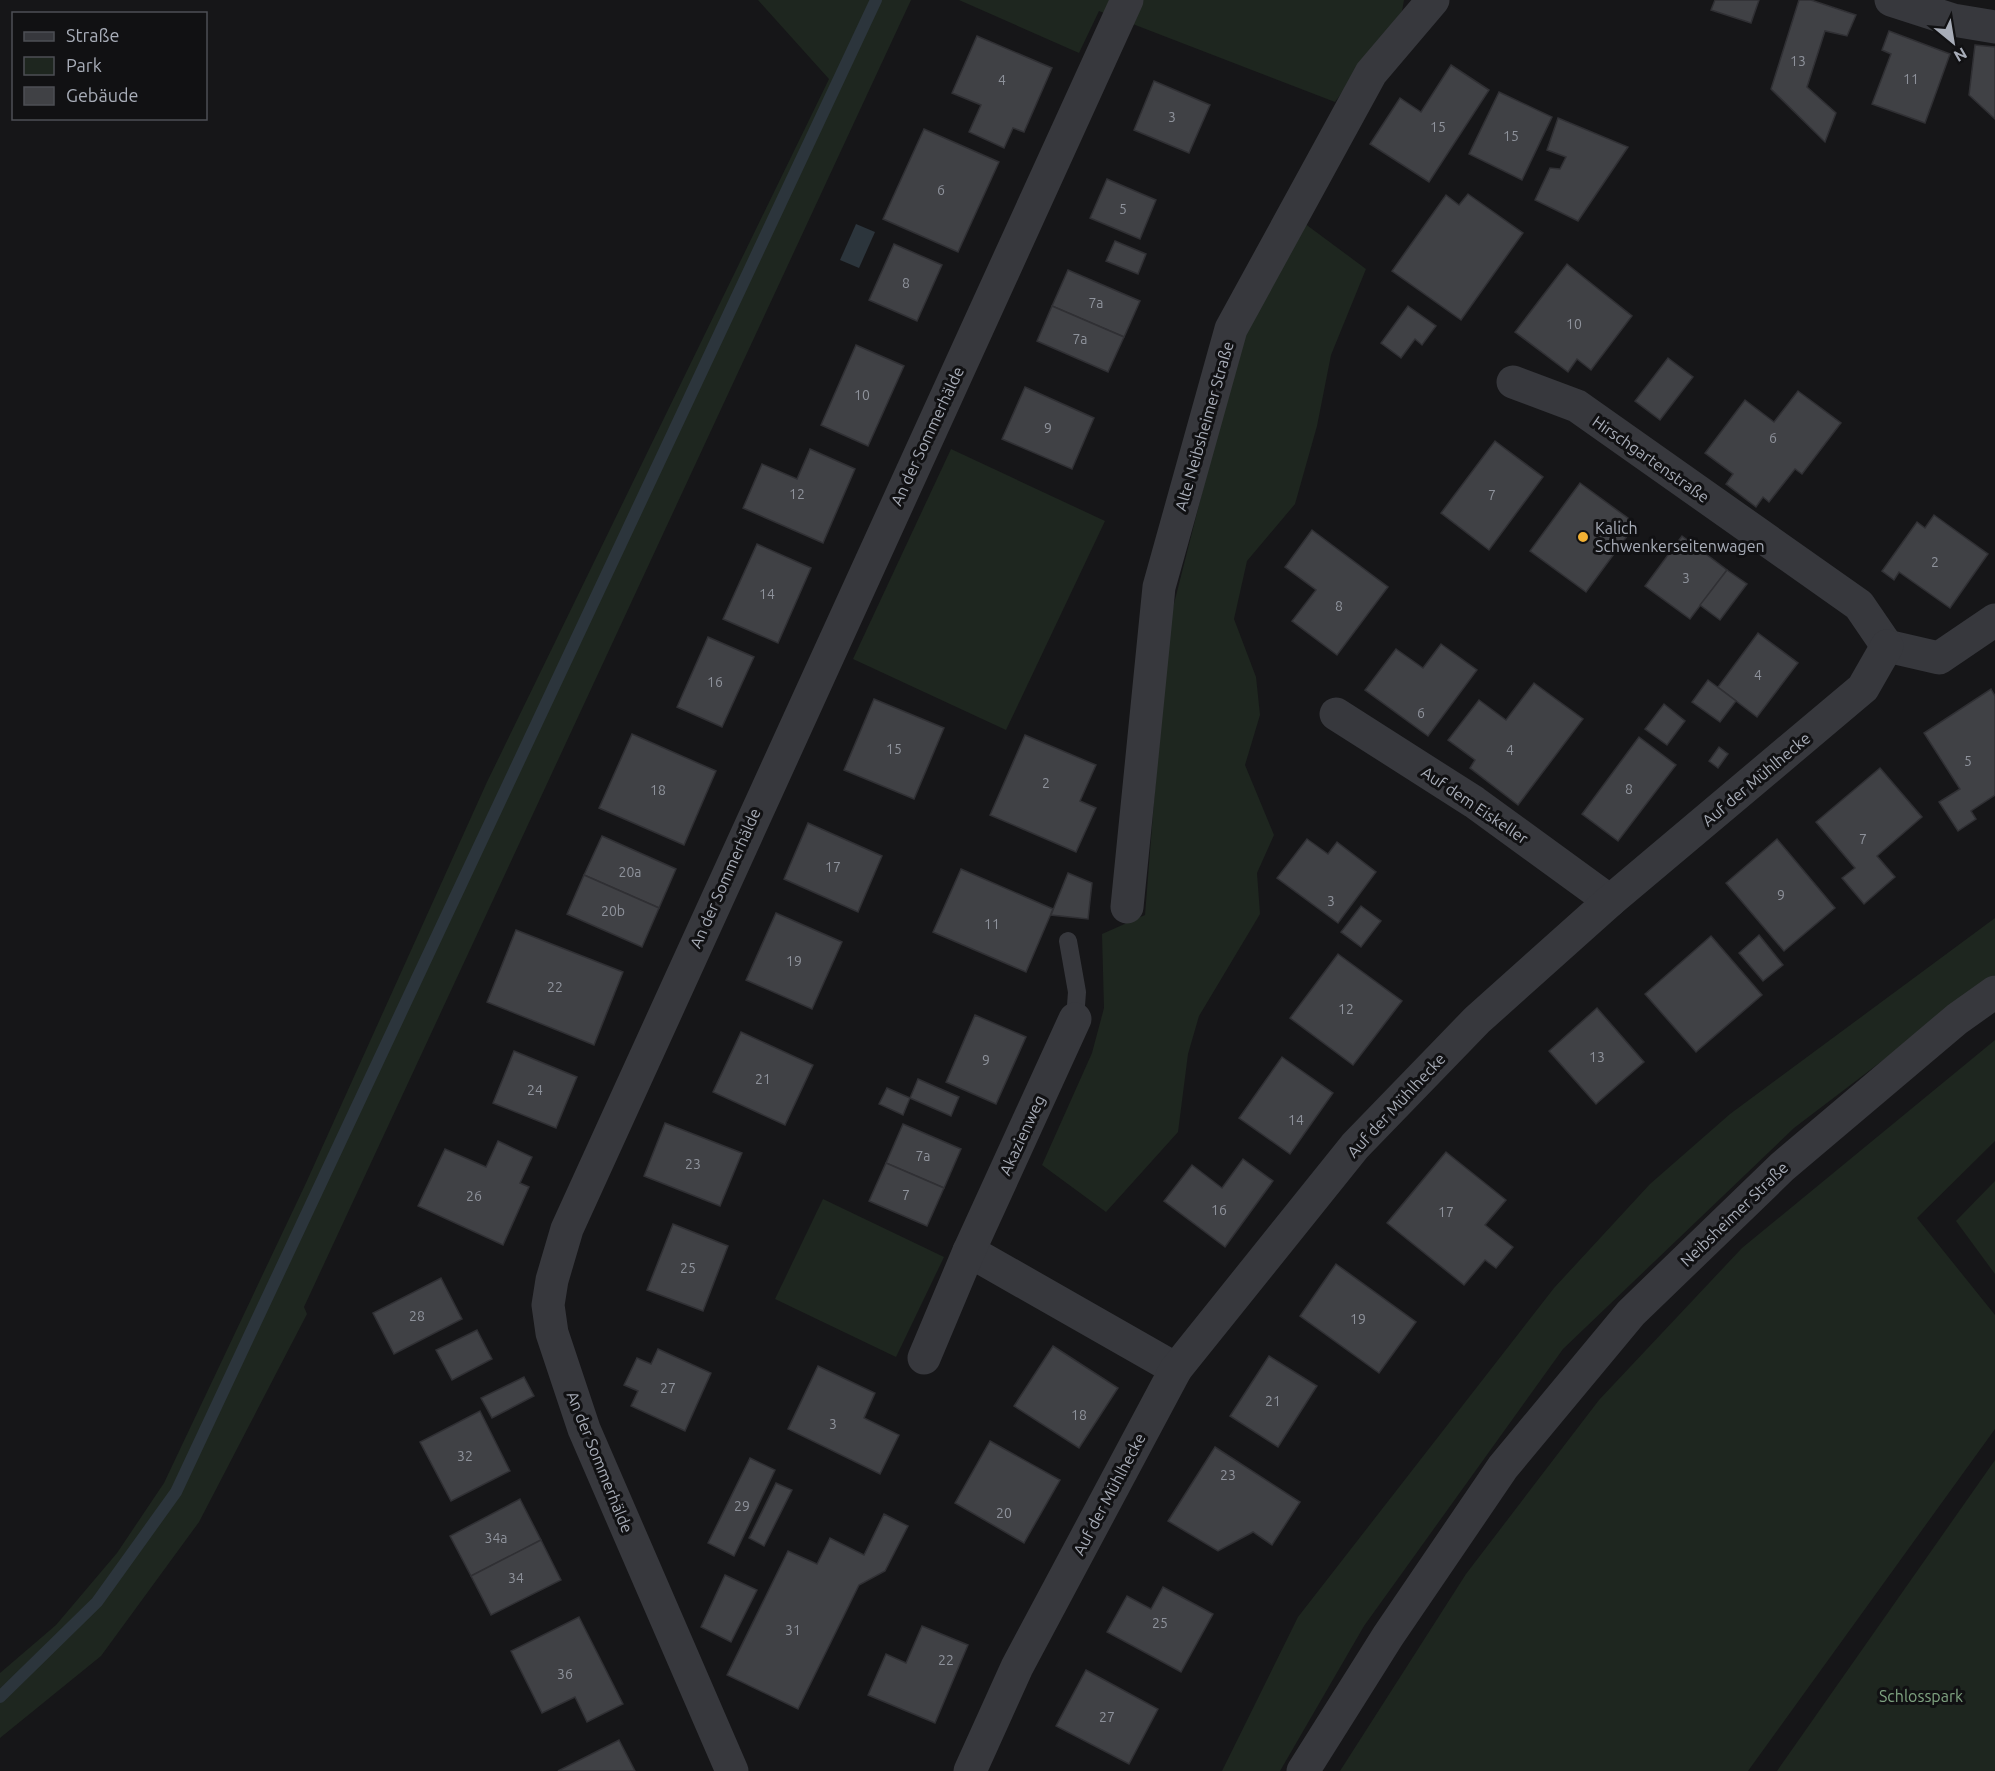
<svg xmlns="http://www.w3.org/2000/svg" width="1995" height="1771" viewBox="0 0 1995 1771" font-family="Ubuntu,sans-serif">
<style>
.green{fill:#1e261f}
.water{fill:#2c353c}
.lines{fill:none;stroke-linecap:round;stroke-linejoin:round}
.stream{stroke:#2c353c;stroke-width:12}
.building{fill:#404145;stroke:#303034;stroke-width:1.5}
.service{stroke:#37383d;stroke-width:18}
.minor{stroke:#37383d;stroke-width:33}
.tertiary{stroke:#37383d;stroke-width:33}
.poi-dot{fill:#f2b134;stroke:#111113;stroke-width:2}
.labels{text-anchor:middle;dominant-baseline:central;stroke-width:6;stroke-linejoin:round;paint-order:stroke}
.number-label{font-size:14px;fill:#8e929b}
.street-label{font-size:16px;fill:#a8adb8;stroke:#111113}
.poi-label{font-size:16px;fill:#a8adb8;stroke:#111113;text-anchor:start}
.park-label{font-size:16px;fill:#7fa381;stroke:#111113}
</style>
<rect width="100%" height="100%" fill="#161618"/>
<g class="green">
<path d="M758,0H911L304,1307L307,1314L199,1522L101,1656L0,1738V1673L56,1625L117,1553L164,1483L306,1183L487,782L829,79Z"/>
<path d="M959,0H1404L1402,11L1335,102L1099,11L1079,53Z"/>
<path d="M1304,223L1366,269L1331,355L1317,426L1295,504L1247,561L1234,619L1256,677L1260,715L1245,765L1274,835L1257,873L1260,914L1199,1016L1188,1054L1178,1132L1106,1212L1042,1165L1092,1053L1104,1008L1102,934L1145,915L1157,763L1161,655L1239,347Z"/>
<path d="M951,449L1105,521L1006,730L853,659Z"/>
<path d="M1995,918V975L1794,1128L1563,1349L1364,1626L1280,1771H1222L1298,1617L1554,1288L1650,1184L1730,1114Z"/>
<path d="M1995,1040V1141L1917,1218L1995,1315V1429L1748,1771H1340L1466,1574L1599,1400L1742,1248Z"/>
<path d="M1995,1181V1274L1956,1221Z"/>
<path d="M823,1199L944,1257L896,1357L775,1299Z"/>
<path d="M1995,1460V1771H1777Z"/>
</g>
<path class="water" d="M856,224L875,232L859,268L840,260Z"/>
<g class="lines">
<path class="stream" d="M0,1697L97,1602L176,1492L876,0"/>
</g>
<g class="building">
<path d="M1715,0H1759L1751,23L1711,10Z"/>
<path d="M1799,0H1811L1856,15L1847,36L1825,31L1807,87L1836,113L1825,142L1771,89Z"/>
<path d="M1889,31L1950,54L1925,123L1872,104L1891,54L1882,50Z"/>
<path d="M977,36L1052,68L1024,132L1013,128L1004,148L969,132L981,105L952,93Z"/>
<path d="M1975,45L1995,47V119L1969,95Z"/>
<path d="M1451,65L1489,90L1429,182L1370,144L1400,98L1421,112Z"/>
<path d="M1154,81L1210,105L1189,153L1134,130Z"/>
<path d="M1499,92L1552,117L1522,180L1469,154Z"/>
<path d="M1558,118L1628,147L1578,221L1535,200L1550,168L1560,169L1566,157L1547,150Z"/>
<path d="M924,129L999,162L958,252L883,219Z"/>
<path d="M1107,179L1156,200L1140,239L1090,218Z"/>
<path d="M1468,194L1523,233L1461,320L1392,271L1446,195L1459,205Z"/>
<path d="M1115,241L1146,254L1138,274L1106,261Z"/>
<path d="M894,244L942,265L917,321L869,300Z"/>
<path d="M1567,264L1632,316L1591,370L1577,359L1568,372L1515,332Z"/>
<path d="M1068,270L1140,301L1124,337L1052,306Z"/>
<path d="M1052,306L1124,337L1108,372L1037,341Z"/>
<path d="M1408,306L1436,326L1422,345L1415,339L1401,358L1381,343Z"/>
<path d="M856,345L904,366L868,446L821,425Z"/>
<path d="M1668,358L1693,377L1660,420L1635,401Z"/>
<path d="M1025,387L1094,418L1072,469L1002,439Z"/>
<path d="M1798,391L1841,423L1802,474L1795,469L1769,502L1763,497L1756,507L1726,484L1733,474L1705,453L1745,400L1774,422Z"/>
<path d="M1495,441L1543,477L1489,550L1441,513Z"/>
<path d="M810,449L855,469L823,543L743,508L762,464L797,479Z"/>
<path d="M1580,483L1636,524L1586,592L1530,551Z"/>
<path d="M1934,515L1988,554L1950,608L1899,572L1894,580L1882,571L1917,522L1925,528Z"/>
<path d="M1312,530L1388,587L1337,655L1292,621L1316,590L1285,567Z"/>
<path d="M1682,536L1727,570L1690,619L1645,586Z"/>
<path d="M757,544L811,568L778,643L723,619Z"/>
<path d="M1727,570L1747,584L1720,620L1700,605Z"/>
<path d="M1758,633L1798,663L1757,717L1718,687Z"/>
<path d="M708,637L754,657L722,727L677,707Z"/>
<path d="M1441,644L1477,670L1428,736L1365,690L1396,649L1423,668Z"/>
<path d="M1708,680L1736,701L1720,722L1692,702Z"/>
<path d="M1534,683L1583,719L1518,805L1470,768L1475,760L1448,740L1479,700L1506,720Z"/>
<path d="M1991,689L1995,696V795L1971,811L1976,819L1958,831L1939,802L1960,789L1924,733Z"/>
<path d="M874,699L944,728L914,799L844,770Z"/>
<path d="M1664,704L1685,721L1667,745L1645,729Z"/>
<path d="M632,734L716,771L684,845L599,808Z"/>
<path d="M1025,735L1096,765L1080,801L1096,808L1076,852L990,815Z"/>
<path d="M1639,737L1676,765L1618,841L1582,814Z"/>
<path d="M1719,747L1728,754L1718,768L1709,761Z"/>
<path d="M1880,768L1922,817L1877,856L1895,877L1864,904L1842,878L1855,868L1816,822Z"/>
<path d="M808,823L882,856L858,912L784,879Z"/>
<path d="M602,836L676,869L659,908L584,875Z"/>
<path d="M1307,839L1328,854L1337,842L1376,872L1338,923L1277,878Z"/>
<path d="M1777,839L1835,908L1784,951L1726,883Z"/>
<path d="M961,869L1053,909L1026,972L933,932Z"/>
<path d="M1068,873L1092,883L1088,919L1051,915Z"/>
<path d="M584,875L659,908L642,947L567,914Z"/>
<path d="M1361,906L1381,921L1361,947L1341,932Z"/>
<path d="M776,913L842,942L812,1009L746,980Z"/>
<path d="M516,930L623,972L594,1045L487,1002Z"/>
<path d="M1759,935L1783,965L1763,981L1739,953Z"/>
<path d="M1711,936L1762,995L1696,1052L1645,994Z"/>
<path d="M1338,954L1402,1001L1353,1065L1290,1018Z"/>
<path d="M1597,1008L1644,1062L1596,1104L1549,1051Z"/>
<path d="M975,1015L1026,1037L996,1104L946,1082Z"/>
<path d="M741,1032L813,1065L785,1125L713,1092Z"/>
<path d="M514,1051L577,1077L556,1128L493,1103Z"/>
<path d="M1282,1057L1333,1093L1290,1154L1239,1118Z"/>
<path d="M918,1079L959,1097L951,1116L910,1098Z"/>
<path d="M887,1088L910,1098L903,1115L879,1104Z"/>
<path d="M665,1123L742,1153L720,1206L644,1176Z"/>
<path d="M903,1124L961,1149L944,1188L886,1163Z"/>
<path d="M498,1141L532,1157L520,1183L529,1187L503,1245L418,1206L445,1149L486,1167Z"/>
<path d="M1446,1152L1506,1200L1485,1225L1513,1247L1496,1268L1485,1260L1464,1285L1387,1223Z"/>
<path d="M1243,1159L1273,1181L1225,1247L1164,1201L1192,1165L1222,1188Z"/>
<path d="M886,1163L944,1188L927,1226L869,1201Z"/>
<path d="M673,1224L728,1246L703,1311L647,1290Z"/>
<path d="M1336,1264L1416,1322L1379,1373L1300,1316Z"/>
<path d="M441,1278L462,1319L394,1354L373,1313Z"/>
<path d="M477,1330L492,1359L452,1380L436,1350Z"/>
<path d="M1053,1346L1118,1388L1079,1448L1014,1406Z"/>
<path d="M658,1349L711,1373L685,1431L631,1406L638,1391L624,1385L637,1358L651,1364Z"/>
<path d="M1269,1356L1317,1386L1278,1447L1230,1416Z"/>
<path d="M818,1366L875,1393L864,1418L899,1435L880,1474L788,1429Z"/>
<path d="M524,1377L534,1396L492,1418L481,1398Z"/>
<path d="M480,1411L510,1471L451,1501L420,1442Z"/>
<path d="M990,1441L1060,1480L1024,1543L955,1503Z"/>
<path d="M1215,1447L1300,1502L1272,1545L1253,1532L1218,1551L1168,1521Z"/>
<path d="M750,1458L775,1470L734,1556L708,1543Z"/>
<path d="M776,1483L792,1490L764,1546L749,1538Z"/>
<path d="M520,1499L541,1540L471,1576L450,1536Z"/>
<path d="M884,1514L908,1526L885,1571L859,1585L798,1709L727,1675L788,1551L817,1564L830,1538L864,1555Z"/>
<path d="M541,1540L561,1580L491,1615L471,1576Z"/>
<path d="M725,1575L757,1590L731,1642L701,1627Z"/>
<path d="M1163,1587L1213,1614L1181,1672L1107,1632L1127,1596L1151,1609Z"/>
<path d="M579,1617L623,1704L587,1722L575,1697L542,1713L511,1651Z"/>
<path d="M922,1626L968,1645L935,1723L868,1695L886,1654L906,1663Z"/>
<path d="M1086,1670L1158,1709L1129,1764L1056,1726Z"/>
<path d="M619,1740L635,1771H558Z"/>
</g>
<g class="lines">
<path class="service" d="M1068,941L1077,992L1075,1019"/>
<g class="minor">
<path d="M1891,0L1953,20L1995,27"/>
<path d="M1513,382L1577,406L1859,605L1887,646"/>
<path d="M1887,646L1939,658L1995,620"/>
<path d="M1336,714L1474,802L1610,901"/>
<path d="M1127,907L1159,587L1231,329L1371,73L1433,0"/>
<path d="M969,1251L1176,1369"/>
<path d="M924,1358L969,1251L1075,1019"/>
<path d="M732,1771L584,1429L552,1333L548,1305L552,1280L567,1229L1127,0"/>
<path d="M970,1771L1017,1667L1176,1369L1355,1146L1477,1020L1610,901L1863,688L1887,646"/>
</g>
<path class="tertiary" d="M1303,1771L1388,1636L1503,1467L1631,1313L1782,1167L1957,1019L1995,992"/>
</g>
<circle class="poi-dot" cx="1583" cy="537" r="6"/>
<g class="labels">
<g class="number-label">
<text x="1798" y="61">13</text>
<text x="1911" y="79">11</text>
<text x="1002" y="80">4</text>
<text x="1172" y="117">3</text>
<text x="1438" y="127">15</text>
<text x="1511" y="136">15</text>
<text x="941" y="190">6</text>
<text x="1123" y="209">5</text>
<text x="906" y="283">8</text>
<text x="1096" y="303">7a</text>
<text x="1574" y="324">10</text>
<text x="1080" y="339">7a</text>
<text x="862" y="395">10</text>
<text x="1048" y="428">9</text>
<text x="1773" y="438">6</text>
<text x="797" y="494">12</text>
<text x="1492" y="495">7</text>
<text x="1935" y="562">2</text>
<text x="1686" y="578">3</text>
<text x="767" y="594">14</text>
<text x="1339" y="606">8</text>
<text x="1758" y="675">4</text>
<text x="715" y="682">16</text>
<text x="1421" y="713">6</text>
<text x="894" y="749">15</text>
<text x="1510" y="750">4</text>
<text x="1968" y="761">5</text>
<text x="1046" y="783">2</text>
<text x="1629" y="789">8</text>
<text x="658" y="790">18</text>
<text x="1863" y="839">7</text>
<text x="833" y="867">17</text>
<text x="630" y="872">20a</text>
<text x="1781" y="895">9</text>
<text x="1331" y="901">3</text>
<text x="613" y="911">20b</text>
<text x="992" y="924">11</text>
<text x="794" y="961">19</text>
<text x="555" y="987">22</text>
<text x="1346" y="1009">12</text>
<text x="1597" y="1057">13</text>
<text x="986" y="1060">9</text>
<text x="763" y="1079">21</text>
<text x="535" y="1090">24</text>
<text x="1296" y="1120">14</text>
<text x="923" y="1156">7a</text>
<text x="693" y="1164">23</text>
<text x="906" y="1195">7</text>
<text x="474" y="1196">26</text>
<text x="1219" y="1210">16</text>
<text x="1446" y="1212">17</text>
<text x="688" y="1268">25</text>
<text x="417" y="1316">28</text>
<text x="1358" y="1319">19</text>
<text x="668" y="1388">27</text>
<text x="1273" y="1401">21</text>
<text x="1079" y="1415">18</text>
<text x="833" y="1424">3</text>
<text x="465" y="1456">32</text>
<text x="1228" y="1475">23</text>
<text x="742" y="1506">29</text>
<text x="1004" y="1513">20</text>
<text x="496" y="1538">34a</text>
<text x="516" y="1578">34</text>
<text x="1160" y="1623">25</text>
<text x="793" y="1630">31</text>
<text x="946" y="1660">22</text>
<text x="565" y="1674">36</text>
<text x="1107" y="1717">27</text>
</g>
<g class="street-label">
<text transform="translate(1204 426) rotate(-74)">Alte Neibsheimer Straße</text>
<text transform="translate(927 436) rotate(-65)">An der Sommerhälde</text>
<text transform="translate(1651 459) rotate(35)">Hirschgartenstraße</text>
<text transform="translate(1756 779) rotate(-40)">Auf der Mühlhecke</text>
<text transform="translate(1475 805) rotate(34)">Auf dem Eiskeller</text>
<text transform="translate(725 878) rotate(-66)">An der Sommerhälde</text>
<text transform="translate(1396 1105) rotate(-47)">Auf der Mühlhecke</text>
<text transform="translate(1022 1135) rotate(-65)">Akazienweg</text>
<text transform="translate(1734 1214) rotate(-44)">Neibsheimer Straße</text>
<text transform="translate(600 1462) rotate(68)">An der Sommerhälde</text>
<text transform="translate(1109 1494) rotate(-62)">Auf der Mühlhecke</text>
</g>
<g class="poi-label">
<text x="1595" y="528">Kalich<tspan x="1595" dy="18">Schwenkerseitenwagen</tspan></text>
</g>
<g class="park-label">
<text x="1921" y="1696">Schlosspark</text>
</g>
</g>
<rect x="12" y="12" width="195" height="108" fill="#111113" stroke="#4d4f55" stroke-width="1.5"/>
<rect x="24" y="32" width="30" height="9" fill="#37383d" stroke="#4d4f55" stroke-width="1.5"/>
<text x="66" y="42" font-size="18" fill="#a8adb8">Straße</text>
<rect x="24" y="57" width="30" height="18" fill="#1e261f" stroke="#4d4f55" stroke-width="1.5"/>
<text x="66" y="72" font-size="18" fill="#a8adb8">Park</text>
<rect x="24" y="87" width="30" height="18" fill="#404145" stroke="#4d4f55" stroke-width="1.5"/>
<text x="66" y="102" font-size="18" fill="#a8adb8">Gebäude</text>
<g transform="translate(1953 42) rotate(150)" stroke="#111113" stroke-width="4.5" paint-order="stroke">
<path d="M0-4.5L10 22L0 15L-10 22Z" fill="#a8adb8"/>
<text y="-9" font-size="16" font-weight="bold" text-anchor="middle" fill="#a8adb8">N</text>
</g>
</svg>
